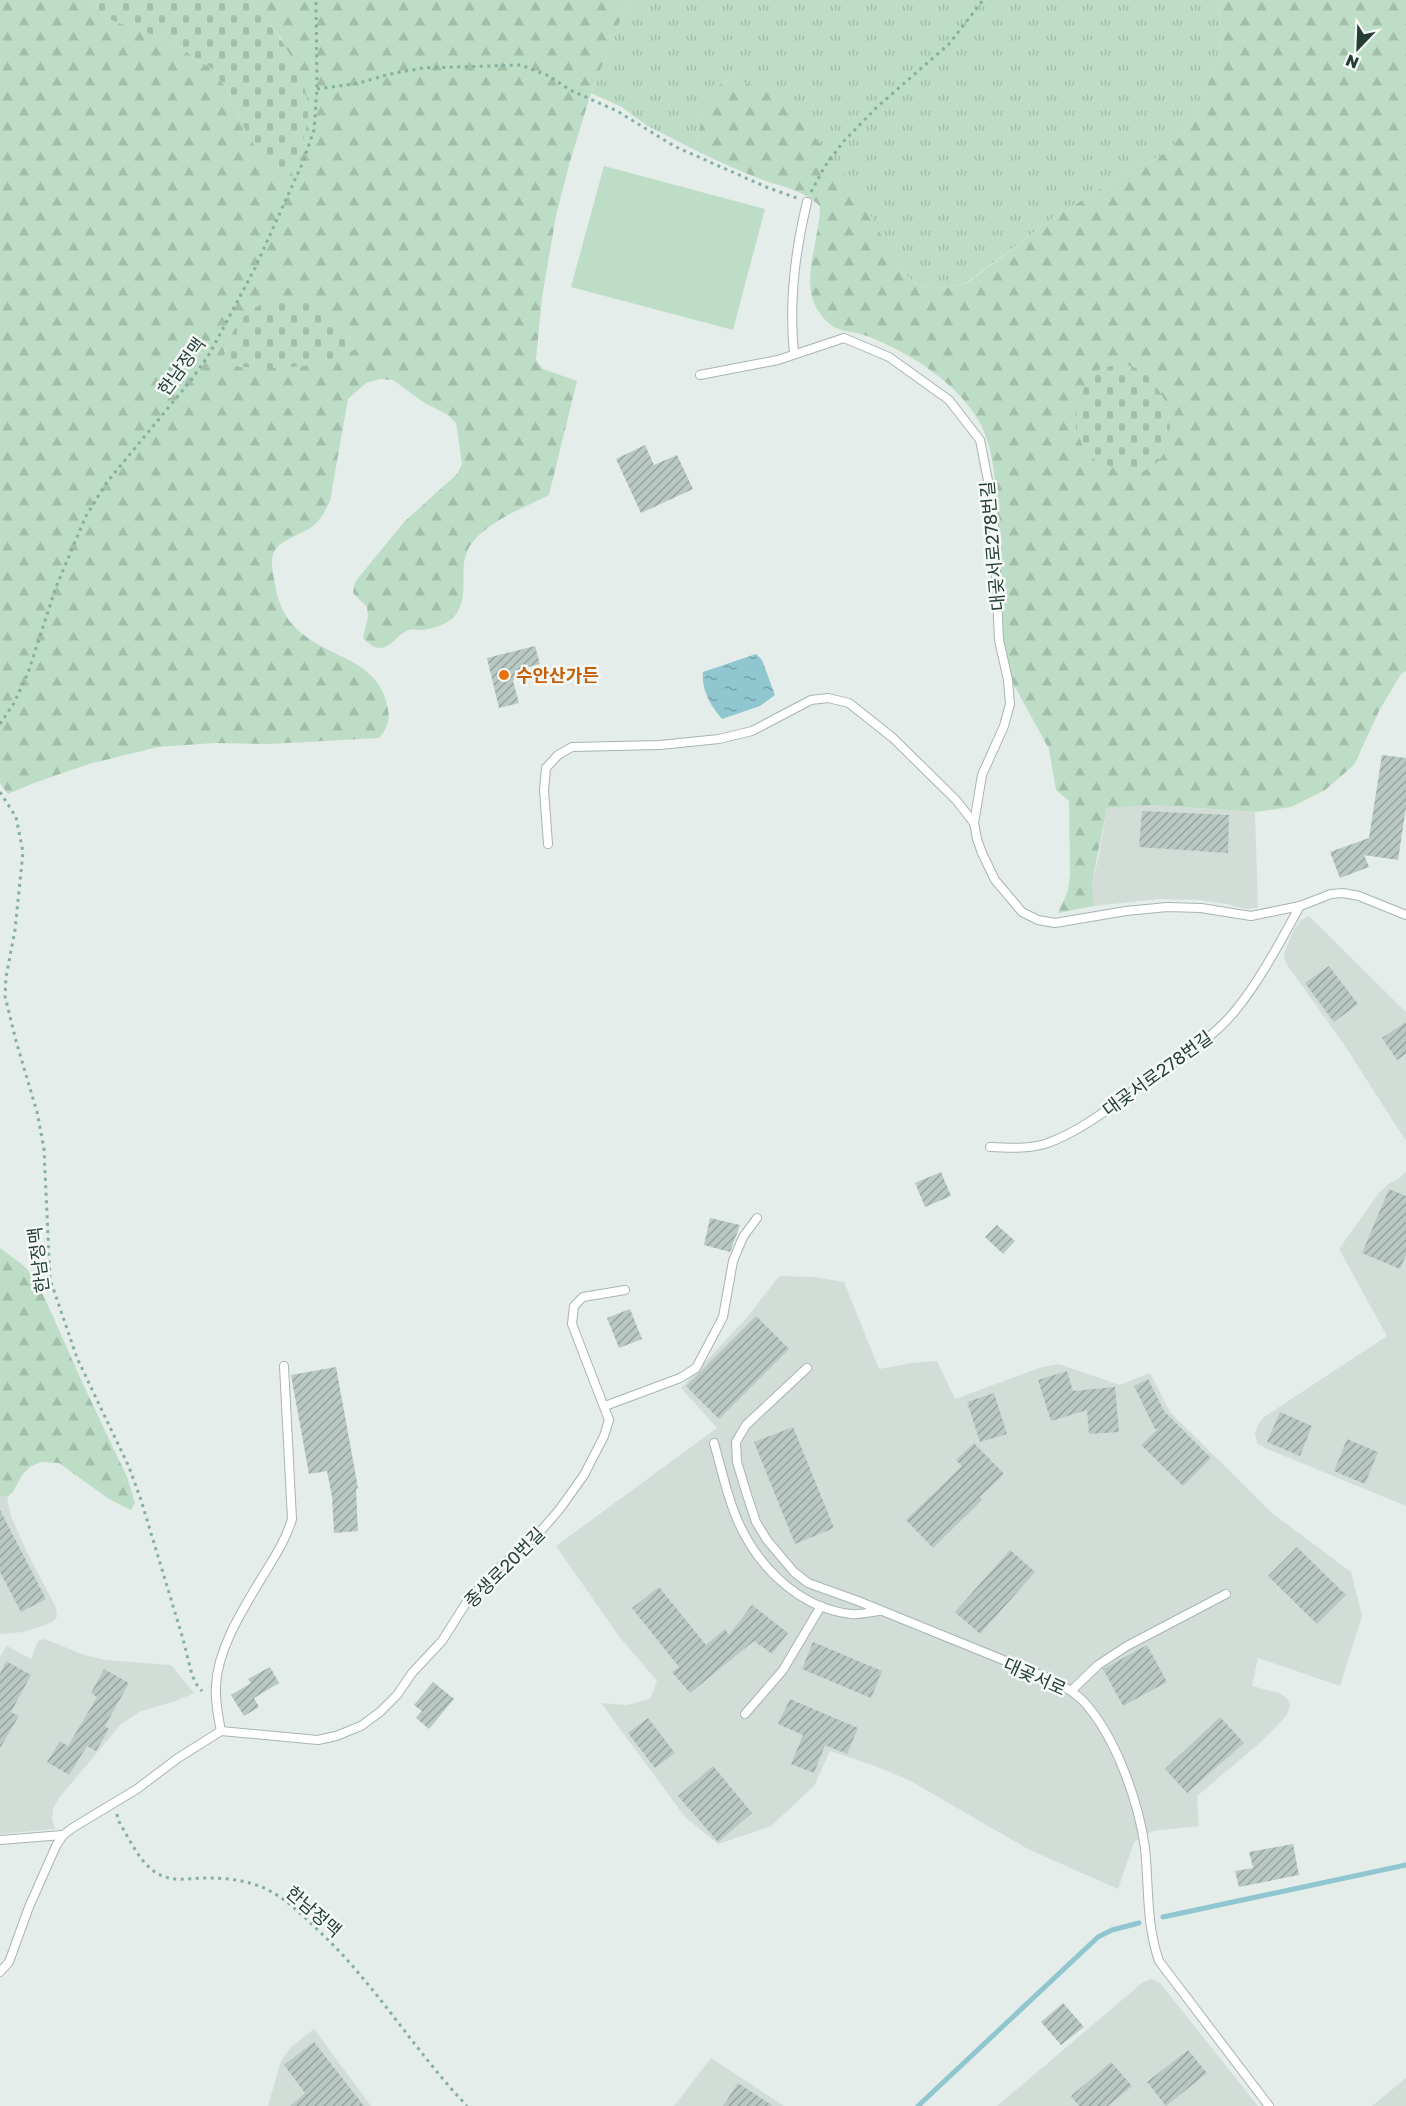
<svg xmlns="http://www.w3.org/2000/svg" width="1406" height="2106" viewBox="0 0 1406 2106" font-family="'Golos Text','Noto Sans KR',sans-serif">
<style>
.built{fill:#d2ddd8}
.grass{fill:url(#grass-tufts)}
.forest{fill:url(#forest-firs);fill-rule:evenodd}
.cemetery{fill:url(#cemetery-stones)}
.pitch{fill:#beddc6}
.water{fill:url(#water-ripples)}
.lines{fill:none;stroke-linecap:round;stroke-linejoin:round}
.stream{stroke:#8fc6cf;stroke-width:5}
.building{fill:url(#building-hatch)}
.service-casing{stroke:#a7b5b0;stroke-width:10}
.path{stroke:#86afa1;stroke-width:3;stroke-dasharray:3 4.5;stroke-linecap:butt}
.service{stroke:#fff;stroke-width:8}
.food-dot{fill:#e8710a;stroke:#f5f9f7;stroke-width:2}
.labels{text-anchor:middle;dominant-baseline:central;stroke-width:5;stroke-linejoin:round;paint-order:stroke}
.street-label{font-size:18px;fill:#243e36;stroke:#f5f9f7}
.food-label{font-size:18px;font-weight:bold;fill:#c56008;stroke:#f5f9f7;text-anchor:start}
</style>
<defs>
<pattern id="grass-tufts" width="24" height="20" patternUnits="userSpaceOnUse" patternTransform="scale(1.5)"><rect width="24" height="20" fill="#beddc6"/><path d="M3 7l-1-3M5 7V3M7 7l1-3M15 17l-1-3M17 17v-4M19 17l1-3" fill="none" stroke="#a3bfab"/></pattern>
<pattern id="forest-firs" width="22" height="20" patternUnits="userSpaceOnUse" patternTransform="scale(1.5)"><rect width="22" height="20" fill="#beddc6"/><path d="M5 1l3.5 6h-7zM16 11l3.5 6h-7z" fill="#a3bfab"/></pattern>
<pattern id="cemetery-stones" width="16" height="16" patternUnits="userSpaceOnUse" patternTransform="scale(1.5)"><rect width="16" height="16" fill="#beddc6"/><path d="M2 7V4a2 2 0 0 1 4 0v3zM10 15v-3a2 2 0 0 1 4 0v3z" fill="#a3bfab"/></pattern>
<pattern id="water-ripples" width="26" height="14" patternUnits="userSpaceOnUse" patternTransform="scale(1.5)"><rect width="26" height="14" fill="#8fc6cf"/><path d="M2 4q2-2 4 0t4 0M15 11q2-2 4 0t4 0" fill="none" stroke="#75a2a9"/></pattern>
<pattern id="building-hatch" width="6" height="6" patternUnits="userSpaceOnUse" patternTransform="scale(1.5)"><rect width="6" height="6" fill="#b9c8c2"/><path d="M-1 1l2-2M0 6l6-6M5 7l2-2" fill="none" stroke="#96a49e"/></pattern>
</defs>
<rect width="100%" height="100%" fill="#e4ede9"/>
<g class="built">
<path d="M1154,805L1255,812L1258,908L1245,909L1227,904L1199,900L1159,899L1094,906L1092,882L1098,860L1107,808Z"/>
<path d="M1309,916L1406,1012V1141L1343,1043L1285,962L1284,954L1294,929L1301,920Z"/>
<path d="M1406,1171V1506L1265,1448L1257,1443L1255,1433L1258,1425L1264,1417L1387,1336L1339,1249L1379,1193L1388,1184L1400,1178Z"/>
<path d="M779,1276L815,1277L844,1282L879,1369L912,1363L937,1361L955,1399L1042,1367L1059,1364L1120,1385L1150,1373L1170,1412L1272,1513L1351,1572L1362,1616L1340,1686L1258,1658L1252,1686L1279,1693L1287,1698L1290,1705L1287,1715L1261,1742L1197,1796L1199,1826L1153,1831L1134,1842L1118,1889L1028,1849L909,1780L875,1766L830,1751L814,1786L771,1826L718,1844L685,1817L601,1703L627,1705L650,1699L657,1681L618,1635L556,1546L717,1428L681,1388L749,1315Z"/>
<path d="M0,1496L7,1497L11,1516L24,1546L56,1608L57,1617L51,1623L23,1632L0,1634Z"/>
<path d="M45,1639L84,1655L105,1660L171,1665L194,1693L176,1701L141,1711L121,1724L59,1798L53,1809L52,1819L55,1829L0,1834V1657L7,1646L31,1659L38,1641Z"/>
<path d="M1151,1979L1160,1983L1258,2106H997L1142,1983Z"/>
<path d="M314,2029L371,2106H268L281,2061L291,2047Z"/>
<path d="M711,2058L784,2106H674Z"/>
<path d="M1406,2078V2106H1372Z"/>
</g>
<path class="grass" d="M629,0H1215L1218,6L1222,31L1218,57L1188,128L1167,152L1116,179L1052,219L966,283L945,288L920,286L901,272L887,248L755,86L732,79L722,82L702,116L695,150L646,125L622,107L591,93Z"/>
<g class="forest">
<path d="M0,0H93L103,17L172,42L212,69L227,89L240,120L282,40L252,0H629L591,93L569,165L556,216L542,297L536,360L543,369L577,381L549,495C525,507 496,518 477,537C453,560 471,589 458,611C452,623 436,628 423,630C419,630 413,629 409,630C398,633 393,646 382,648C374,649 368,643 363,638L368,616L367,607L353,593L355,582L404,522L457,474L462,464L456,423L448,415L423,402L393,380L380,379L366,383L348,399L330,501C326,509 322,518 315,524C304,535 281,538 274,552C270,560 273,571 274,579C277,600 283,617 299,631C331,660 379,658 388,709C390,721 387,729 379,738L269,744L215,743L158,747L89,764L34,783L8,794L0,783ZM314,304L333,319L351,338L312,364L240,367L224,351L246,314Z"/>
<path d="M1215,0H1406V671L1401,674L1379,711L1354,765L1325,790L1291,807L1255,812L1154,805L1107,808L1092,882L1094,906L1058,913L1068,891L1070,874L1069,801L1056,790L1049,749L1009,676L1001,649C999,612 998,576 997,540C996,502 998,458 980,423C958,383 909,352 867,336C857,332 846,332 836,328C825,323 815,308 812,297C805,272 820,233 820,206C805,192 788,188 769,182C744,173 719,162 695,150L702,116L714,92L722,82L732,79L755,86L779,99L796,114L856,188L901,272L920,286L945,288L967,283L1052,219L1116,179L1167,152L1188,128L1218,57L1222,31L1218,6ZM1152,379L1167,405L1170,427L1129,474L1115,468Z"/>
<path d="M0,1248L24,1266L38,1283L83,1384L127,1477L135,1503L131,1510L109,1499L59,1463L41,1462L30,1467L22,1475L13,1492L7,1497L0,1496Z"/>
</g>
<g class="cemetery">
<path d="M93,0H252C274,29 304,67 308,105C310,129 297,160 287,181L280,180L262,159L240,120L227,89L212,69L172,42L103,17Z"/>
<path d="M279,299C286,299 293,298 299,299C323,303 346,328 357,348C329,369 264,371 230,365L224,360C224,342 240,316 256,307C263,303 272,302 279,299Z"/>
<path d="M1122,363L1141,370L1152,379L1167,404L1170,427L1168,447L1158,462L1141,473L1129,474L1095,460L1083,447L1076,429L1077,410L1086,382L1100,369Z"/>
</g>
<path class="pitch" d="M604,166L765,209L733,330L571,287Z"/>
<path class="water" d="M756,654L762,660L775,695L760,706L722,719C711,706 701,690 703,672Z"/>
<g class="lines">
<g class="stream">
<path d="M1163,1917L1406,1865"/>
<path d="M918,2106L1098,1937L1112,1930L1139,1923"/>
</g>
</g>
<g class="building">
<path d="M645,445L654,465L677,455L693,489L641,513L616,459Z"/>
<path d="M535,646L540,664L520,669L513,681L519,703L499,708L487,658Z"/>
<path d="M1382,755L1406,758V807L1398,860L1364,855L1369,867L1340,878L1330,852L1369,838Z"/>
<path d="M1142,811L1229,815L1228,853L1139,847Z"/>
<path d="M1329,966L1358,1004L1334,1022L1305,983Z"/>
<path d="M1406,1022V1054L1397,1060L1382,1038Z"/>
<path d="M941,1172L951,1196L925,1207L915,1183Z"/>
<path d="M1389,1189L1406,1196V1255L1400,1269L1362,1253Z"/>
<path d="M710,1218L740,1225L730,1252L704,1245Z"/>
<path d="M997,1225L1015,1241L1003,1254L985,1237Z"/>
<path d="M630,1309L642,1339L619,1348L607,1318Z"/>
<path d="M756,1316L789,1349L719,1419L686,1386Z"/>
<path d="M336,1367L358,1488L356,1489L358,1531L334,1533L332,1497L327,1471L309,1474L291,1375Z"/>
<path d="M1067,1371L1073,1391L1115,1387L1119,1432L1089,1434L1087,1410L1051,1421L1038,1380Z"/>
<path d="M1148,1379L1164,1411L1211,1458L1183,1486L1141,1445L1158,1429H1155L1134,1386Z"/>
<path d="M994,1393L1007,1434L980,1442L967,1402Z"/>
<path d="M1280,1412L1312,1426L1300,1456L1267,1442Z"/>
<path d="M793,1427L834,1528L795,1544L754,1442Z"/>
<path d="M1347,1439L1378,1452L1365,1484L1334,1471Z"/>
<path d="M974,1443L1004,1474L980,1497L982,1500L933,1548L906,1520L962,1466L956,1460Z"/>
<path d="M0,1510L46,1599L21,1612L0,1572Z"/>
<path d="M1297,1547L1346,1595L1317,1624L1268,1576Z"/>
<path d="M1010,1550L1035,1572L980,1634L955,1612Z"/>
<path d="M659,1587L706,1645L725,1629L729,1635L752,1605L788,1633L772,1654L754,1641L690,1693L672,1672L679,1667L632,1608Z"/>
<path d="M813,1642L882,1671L871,1698L802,1669Z"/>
<path d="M1147,1645L1167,1682L1123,1706L1103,1669Z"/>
<path d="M6,1661L31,1675L11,1712L19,1716L0,1748V1674Z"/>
<path d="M270,1667L279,1683L254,1698L259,1707L244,1716L231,1695L251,1683L248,1679Z"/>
<path d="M104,1669L129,1683L105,1726L109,1729L96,1751L87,1746L69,1775L47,1762L60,1741L68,1746L97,1697L91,1693Z"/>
<path d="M433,1682L454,1699L429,1729L416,1718L422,1711L414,1705Z"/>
<path d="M790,1699L858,1728L847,1754L825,1745L814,1773L791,1764L803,1735L778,1724Z"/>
<path d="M1220,1717L1244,1743L1187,1793L1165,1769Z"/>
<path d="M648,1718L675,1753L655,1768L628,1733Z"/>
<path d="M713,1766L752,1813L718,1842L678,1796Z"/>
<path d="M1293,1844L1299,1875L1239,1887L1235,1871L1253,1868L1249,1852Z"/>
<path d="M1063,2003L1084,2027L1061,2045L1041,2022Z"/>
<path d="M314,2042L364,2106H290L305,2093L284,2065Z"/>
<path d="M1188,2050L1207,2073L1166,2106L1147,2082Z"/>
<path d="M1111,2062L1132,2086L1108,2106H1079L1071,2096Z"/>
<path d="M738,2083L773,2106H723Z"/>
</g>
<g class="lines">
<defs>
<g id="service">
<path d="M794,354C789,304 795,251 807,202"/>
<path d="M700,375L778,360L844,338L889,357L949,400L980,440L993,506L999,640L1008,680L1010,704L1004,726L982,775L974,823L977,839L982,853L995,880L1022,912L1038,920L1055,923L1126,911L1167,907L1201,908L1251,916L1300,906L1331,894L1343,893L1359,896L1406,915"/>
<path d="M548,844L544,790L546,768L558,755L572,747L660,745L719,739L752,731L811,700L828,698L849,703L893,738L956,800L974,823"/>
<path d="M990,1147C1008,1148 1027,1149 1045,1144C1083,1131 1117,1102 1149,1079C1180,1058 1211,1040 1235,1011C1261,979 1280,942 1300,906"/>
<path d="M807,1368L746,1425L736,1442L737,1462L747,1495L756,1522L767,1540L794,1572L808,1583L858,1601L1050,1679C1065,1687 1080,1695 1090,1709C1118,1744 1139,1804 1145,1848C1149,1886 1146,1924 1159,1961L1269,2106"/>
<path d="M605,1406L680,1378L696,1368L723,1317L733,1261L743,1237L757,1218"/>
<path d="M714,1443C721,1467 726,1492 735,1514C754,1563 797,1608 851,1614C860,1615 870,1612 879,1611"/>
<path d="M1071,1691L1098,1665L1127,1646L1226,1594"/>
<path d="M745,1714L783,1670L821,1606"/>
<path d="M221,1731C218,1716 215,1701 216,1685C218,1650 240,1614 258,1584C271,1562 285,1543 292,1519L284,1366"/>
<path d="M0,1840L63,1835"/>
<path d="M0,1972L9,1962L29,1907L56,1846L63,1835L74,1827L137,1789L178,1758L221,1731L318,1740L336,1736L361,1726L380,1712L397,1695L412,1673L442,1641L468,1600L501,1566L539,1533L559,1510L584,1475L604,1436L609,1420L572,1324L574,1306L583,1297L625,1290"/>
</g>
</defs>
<use href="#service" class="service-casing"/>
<g class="path">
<path d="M317,89L359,83L390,74L423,68L521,65L549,76L570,90L617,111L674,146L766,187L797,198"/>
<path d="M811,192L825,166L844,141L877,107L949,44L983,0"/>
<path d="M0,724L14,703L28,673L56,587L86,516L107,482L192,379L210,353L255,268L303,162L314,130L317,89L316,0"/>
<path d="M0,792L16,817L23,852L15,930L6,977L5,996L16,1041L37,1112L44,1149L50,1279L77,1358L129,1467L141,1500L183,1639L192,1675L197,1685L202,1691"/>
<path d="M117,1814L118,1820C129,1838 138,1860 155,1872C171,1883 190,1878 208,1878C229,1878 252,1881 270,1891C289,1901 304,1917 320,1932C375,1984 414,2050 467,2106"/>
</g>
<use href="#service" class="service"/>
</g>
<circle class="food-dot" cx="504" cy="675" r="6"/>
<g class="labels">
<g class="street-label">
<text transform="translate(181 366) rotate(-54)">한남정맥</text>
<text transform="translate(992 546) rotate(-95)">대곶서로278번길</text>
<text transform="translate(1157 1073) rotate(-36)">대곶서로278번길</text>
<text transform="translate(38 1260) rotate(-97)">한남정맥</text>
<text transform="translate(504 1567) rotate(-45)">종생로20번길</text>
<text transform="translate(1035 1676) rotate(24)">대곶서로</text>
<text transform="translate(314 1911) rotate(41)">한남정맥</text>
</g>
<g class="food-label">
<text x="516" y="675">수안산가든</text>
</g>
</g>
<g transform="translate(1358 48) rotate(203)" stroke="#f5f9f7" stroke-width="4.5" paint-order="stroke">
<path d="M0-4.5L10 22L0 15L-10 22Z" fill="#243e36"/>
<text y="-9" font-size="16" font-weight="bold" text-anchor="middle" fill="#243e36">N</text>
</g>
</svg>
